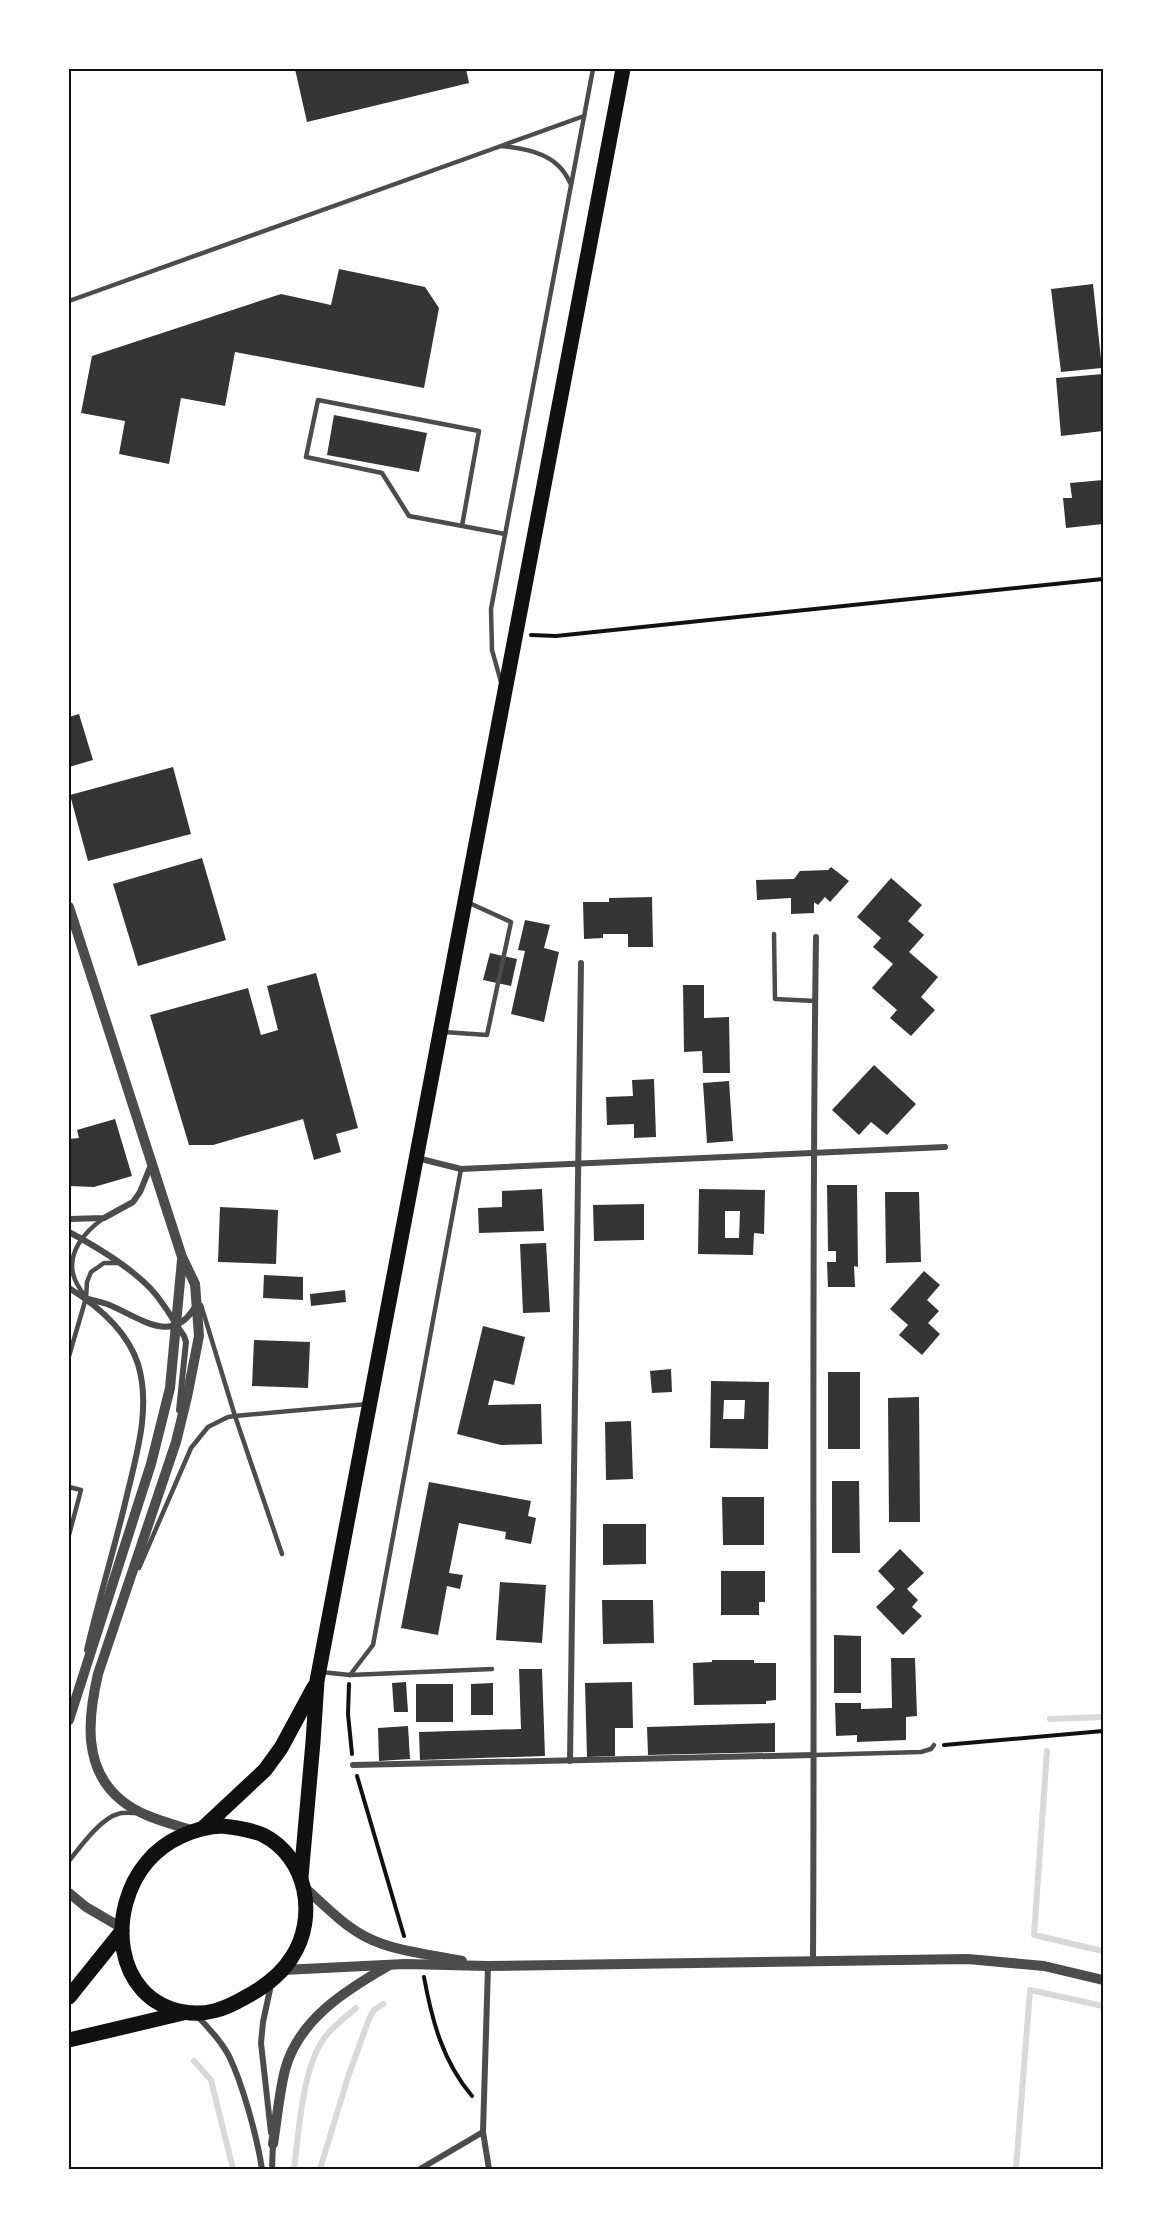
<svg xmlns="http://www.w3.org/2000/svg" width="1172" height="2238" viewBox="0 0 1172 2238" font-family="'Work Sans',sans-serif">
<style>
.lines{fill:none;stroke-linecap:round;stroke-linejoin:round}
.stream{stroke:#d9d9d9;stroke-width:6}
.building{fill:#353535;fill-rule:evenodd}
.path{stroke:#111;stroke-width:4}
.service{stroke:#4c4c4c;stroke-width:4.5}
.minor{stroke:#4c4c4c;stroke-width:6}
.tertiary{stroke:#4c4c4c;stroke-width:10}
.primary{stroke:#111;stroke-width:15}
.neatline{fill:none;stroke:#111;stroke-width:2}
</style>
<rect width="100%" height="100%" fill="#fff"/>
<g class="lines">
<g class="stream">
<path d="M1050,1719L1103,1717"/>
<path d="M1047,1751L1034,1935L1103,1951"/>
<path d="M194,2061L211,2080L233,2169"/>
<path d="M294,2169C299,2132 302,2067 325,2037C333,2026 346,2017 356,2008"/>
<path d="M320,2169L348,2077L369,2019L374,2010L383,2004"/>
<path d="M1016,2169L1030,1990L1103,2006"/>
</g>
</g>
<g class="building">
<path d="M295,69H466L469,83L307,122Z"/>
<path d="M339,269L425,287L439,308L424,388L235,352L225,406L181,398L169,464L119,454L125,421L81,413L92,356L281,294L331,305Z"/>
<path d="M1093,284L1102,368L1061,372L1051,289Z"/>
<path d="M1103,374V431L1061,436L1056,378Z"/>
<path d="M334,415L427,433L419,472L327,455Z"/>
<path d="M1103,480V524L1066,528L1063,498H1072L1070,483Z"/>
<path d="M79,714L93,760L69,767V717Z"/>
<path d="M173,767L191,834L88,861L70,795Z"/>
<path d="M202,858L226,940L138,966L113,884Z"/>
<path d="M831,867L849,881L830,902L825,897L818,905L814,902V913L791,914V898L757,900L756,880L794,879L800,871L828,870Z"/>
<path d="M891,878L922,905L908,921L924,935L909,952L938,977L921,997L935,1010L911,1036L890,1018L897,1010L872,988L893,964L873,947L881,938L857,917Z"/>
<path d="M652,897L653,947H628V934H603V938L584,939L583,902H609V898Z"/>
<path d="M525,920L550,925L544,948L559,952L544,1022L511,1014L525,951L518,950Z"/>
<path d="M490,953L517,959L511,986L483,980Z"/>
<path d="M316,973L358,1128L336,1134L341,1152L314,1160L303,1119L213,1145H189L150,1015L248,988L261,1035L278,1030L267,986Z"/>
<path d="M683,985H704V1018L729,1017L730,1073H703L702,1051L684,1052Z"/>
<path d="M874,1065L916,1104L887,1135L871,1122L859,1135L832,1110Z"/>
<path d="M654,1079L656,1137L634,1138V1124L607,1125L606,1097L633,1096L632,1080Z"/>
<path d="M729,1081L733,1141L707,1143L703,1083Z"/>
<path d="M115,1119L132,1176L94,1187L69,1186V1139L79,1138L77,1130Z"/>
<path d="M827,1185H857L858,1267L854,1266L855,1287H828L827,1262H836V1251H828Z"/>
<path d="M542,1189L544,1231L479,1233L478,1208L502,1207V1191Z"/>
<path d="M699,1189L765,1190L764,1234L754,1233L753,1255L698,1254ZM725,1211H740L739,1238H725Z"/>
<path d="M885,1192H919L921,1262L886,1263Z"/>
<path d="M644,1204V1240L594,1241L593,1205Z"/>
<path d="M220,1207L278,1210L276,1264L218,1262Z"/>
<path d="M546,1243L550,1312L523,1313L520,1244Z"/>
<path d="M924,1271L940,1285L927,1300L939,1311L928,1323L940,1334L922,1355L899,1335L908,1325L890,1309Z"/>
<path d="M264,1275L303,1277V1300L263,1298Z"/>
<path d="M345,1290L346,1302L311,1306L310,1294Z"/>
<path d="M483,1326L525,1337L514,1385L494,1380L488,1405L541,1404L542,1444L501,1445L457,1434Z"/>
<path d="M254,1340L310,1342L308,1388L252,1386Z"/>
<path d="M671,1369L672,1392L652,1393L650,1371Z"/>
<rect x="828" y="1372" width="32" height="77"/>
<path d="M711,1381L769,1382L768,1449L710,1448ZM724,1400H745L744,1419H723Z"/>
<path d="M919,1397L920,1522H889L888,1398Z"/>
<path d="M631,1421L633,1479L606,1480L605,1422Z"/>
<path d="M832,1481H859L860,1553H832Z"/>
<path d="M429,1482L531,1501L528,1516L536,1518L531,1544L505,1539L506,1532L459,1523L449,1573L463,1575L460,1589L447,1586L438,1635L401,1628Z"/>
<path d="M722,1497H764V1545H723Z"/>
<path d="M603,1524H646V1564L603,1565Z"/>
<path d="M900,1549L924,1573L907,1589L918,1600L912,1607L922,1616L903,1635L876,1607L895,1589L878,1571Z"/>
<path d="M721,1571H765V1602H759V1615H721Z"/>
<path d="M500,1582L546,1585L542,1643L496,1640Z"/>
<path d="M602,1600H653L654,1643L603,1644Z"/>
<path d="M834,1635L861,1636V1693H834Z"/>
<path d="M891,1658H915L917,1716L906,1717V1740L857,1742V1735L836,1736L835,1703H861V1709L892,1708Z"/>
<path d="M712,1660H754V1663H776V1700L766,1701V1704L694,1705L693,1663L712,1662Z"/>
<path d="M519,1669H542L545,1756L420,1760L419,1732L521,1729Z"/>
<path d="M406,1682L408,1712H394L392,1683Z"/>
<path d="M632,1682L633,1728H615V1756L587,1757L585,1683Z"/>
<path d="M493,1683V1715H471V1684Z"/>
<rect x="416" y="1684" width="37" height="38"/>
<path d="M775,1723V1752L648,1755L647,1727Z"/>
<path d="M408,1726L410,1759L379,1761L378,1728Z"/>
</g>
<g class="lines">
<g class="path">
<path d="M531,635L556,636L1103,579"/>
<path d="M349,1684L348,1714L352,1754"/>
<path d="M944,1745L1103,1731"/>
<path d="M357,1776L404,1936"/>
<path d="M424,1977C432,2021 443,2062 472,2096"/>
</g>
<g class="service">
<path d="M570,183C558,154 529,149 501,146L584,116"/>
<path d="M69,301L501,146"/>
<path d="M462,526L479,431L318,400L306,457L382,473L409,516L505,534"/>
<path d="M501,682L492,650L491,609L593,69"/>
<path d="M774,934L775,999L815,1001"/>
<path d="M444,1032L487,1035L511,922L467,902"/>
<path d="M86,1298C82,1292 76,1284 74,1277C66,1253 85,1231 104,1218"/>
<path d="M69,1356L86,1298L87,1282L91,1272L104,1263H118"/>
<path d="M69,1487L81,1490L69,1535"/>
<path d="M282,1554L235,1416L368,1404"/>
<path d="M139,1568L191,1448L208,1427L228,1417L235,1416L201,1305"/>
<path d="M321,1672L350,1675L492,1669"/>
<path d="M350,1675L373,1645L461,1169"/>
<path d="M814,1755L921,1752L931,1749L934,1745"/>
<path d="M69,1861C80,1847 101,1818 118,1814C123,1812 131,1813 137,1813"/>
</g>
<g class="minor">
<path d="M417,1158L461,1169L945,1147"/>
<path d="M69,1219L104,1218L133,1202L140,1192L151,1165"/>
<path d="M69,1232C97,1247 129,1266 151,1289C164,1303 173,1320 184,1336L186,1342L179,1410"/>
<path d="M69,1288C98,1306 127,1330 138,1364C151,1407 137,1453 127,1495C115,1547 99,1598 87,1650"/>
<path d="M89,1299C95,1301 101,1302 107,1304C138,1316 173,1348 196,1305"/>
<path d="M570,1761L581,963"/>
<path d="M353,1765L814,1755"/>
<path d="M813,1960C815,1619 811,1278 816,937"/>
<path d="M488,1966L483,2132L489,2169"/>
<path d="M271,1985L263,2022L261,2043L271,2133"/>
<path d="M197,2016C209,2028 221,2041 229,2056C243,2085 257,2137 262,2169"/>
<path d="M272,2169L273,2143"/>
<path d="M420,2169L483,2132"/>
</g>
<g class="tertiary">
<path d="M69,907L182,1257L195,1284L199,1336L187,1397L176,1442L98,1674C88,1717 82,1768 121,1800C141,1817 170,1823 194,1831"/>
<path d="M69,1720L151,1464L170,1388L182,1260"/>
<path d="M304,1887C323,1904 343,1925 366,1937C395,1952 430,1954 462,1961"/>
<path d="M69,1893L86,1907L122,1928"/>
<path d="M283,1970L405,1964L488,1966L968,1959L1044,1966L1103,1980"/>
<path d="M273,2144C277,2119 279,2094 285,2070C298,2020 346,1990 388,1966"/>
</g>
<g class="primary">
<path d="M223,1826C236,1828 250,1829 263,1835C307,1857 318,1917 292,1957C281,1975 263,1988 244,1998C225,2009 206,2016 184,2012C112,1999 107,1909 147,1862C165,1840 195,1827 223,1826Z"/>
<path d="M203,1828L265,1770L281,1748L314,1687"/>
<path d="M301,1877L313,1742L317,1681L623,69"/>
<path d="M69,1997L122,1931"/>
<path d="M69,2040L183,2013"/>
</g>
</g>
<rect width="1172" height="2238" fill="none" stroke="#ffffff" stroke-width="141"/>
<rect x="70" y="70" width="1032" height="2098" class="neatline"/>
</svg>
